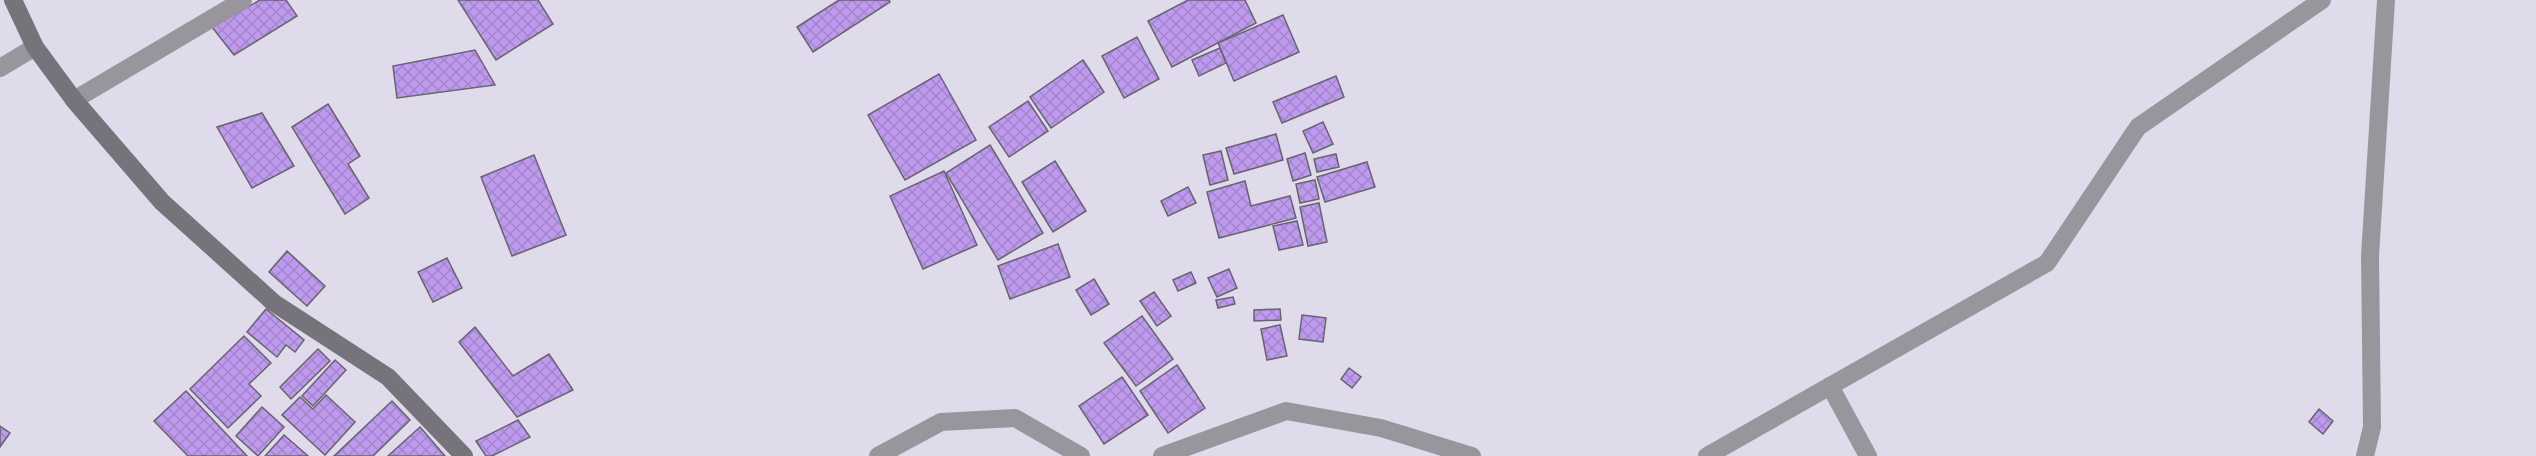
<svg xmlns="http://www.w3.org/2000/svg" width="2536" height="456" viewBox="0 0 2536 456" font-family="Cabin,sans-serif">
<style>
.building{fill:url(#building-cross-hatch);stroke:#67636f;stroke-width:1.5}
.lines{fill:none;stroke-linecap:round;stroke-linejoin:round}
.street{stroke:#98969c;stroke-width:18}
.secondary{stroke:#76737b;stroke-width:18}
</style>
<defs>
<pattern id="building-cross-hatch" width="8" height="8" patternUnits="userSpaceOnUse" patternTransform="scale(1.5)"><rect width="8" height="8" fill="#be9aee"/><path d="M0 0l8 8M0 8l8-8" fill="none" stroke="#a284cb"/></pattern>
</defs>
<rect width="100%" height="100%" fill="#e0dbea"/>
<g class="building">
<path d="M260,0H286L297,16L234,55L212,27Z"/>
<path d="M458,0H538L553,24L496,60Z"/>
<path d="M839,0H889L890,2L813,52L797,27Z"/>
<path d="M1188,0H1245L1256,23L1172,67L1148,21Z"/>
<path d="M1283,15L1299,52L1234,81L1218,43Z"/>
<path d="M1137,37L1159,79L1124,98L1102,56Z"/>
<path d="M1220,48L1226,63L1199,76L1192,60Z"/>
<path d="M475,50L495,85L397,98L393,66Z"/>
<path d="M1083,60L1104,92L1051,128L1030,97Z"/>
<path d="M939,74L976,140L905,180L868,115Z"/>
<path d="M1336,76L1344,97L1282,123L1273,102Z"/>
<path d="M1028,101L1048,131L1009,157L989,127Z"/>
<path d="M328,104L360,156L348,164L369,198L345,214L292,127Z"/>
<path d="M262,113L294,166L252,188L217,127Z"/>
<path d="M1323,122L1333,144L1313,153L1303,131Z"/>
<path d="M1276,134L1283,160L1234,174L1226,148Z"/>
<path d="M990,145L1043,233L998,260L946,173Z"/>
<path d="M1221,151L1228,180L1210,185L1203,155Z"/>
<path d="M1305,153L1311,175L1293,181L1287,159Z"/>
<path d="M1336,154L1339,167L1317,172L1314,159Z"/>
<path d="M534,155L566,235L512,256L481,177Z"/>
<path d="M1055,161L1086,211L1053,232L1022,182Z"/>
<path d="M1367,162L1375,187L1325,202L1317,177Z"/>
<path d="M944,171L977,245L923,269L890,196Z"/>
<path d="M1315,180L1319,199L1300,203L1296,184Z"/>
<path d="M1245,181L1251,206L1290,196L1296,218L1219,238L1207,192Z"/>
<path d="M1188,187L1196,203L1168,216L1161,201Z"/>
<path d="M1319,203L1327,242L1308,246L1300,207Z"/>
<path d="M1297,221L1303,245L1279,250L1273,226Z"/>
<path d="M1058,244L1070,277L1010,299L998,266Z"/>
<path d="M287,251L325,286L307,306L269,272Z"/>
<path d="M447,258L462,288L433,302L418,272Z"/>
<path d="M1229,269L1237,288L1217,297L1208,278Z"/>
<path d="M1191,272L1196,283L1178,291L1173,280Z"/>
<path d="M1094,279L1109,304L1091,315L1076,290Z"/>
<path d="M1154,292L1171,316L1157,326L1140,301Z"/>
<path d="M1233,297L1235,304L1218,308L1216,300Z"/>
<path d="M266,309L304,340L295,352L286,345L277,357L247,332Z"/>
<path d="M1280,309L1281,320L1254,321V310Z"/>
<path d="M1302,315L1326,318L1323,342L1299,339Z"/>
<path d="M1142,316L1173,359L1136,386L1104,343Z"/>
<path d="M1280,325L1287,356L1267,360L1261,329Z"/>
<path d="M475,327L513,376L549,354L573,390L517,417L459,342Z"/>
<path d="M244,336L271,363L249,384L261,396L228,428L190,389Z"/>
<path d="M318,349L330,361L291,399L280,387Z"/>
<path d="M335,360L346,370L313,406L302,396Z"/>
<path d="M1177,365L1205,408L1168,433L1140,391Z"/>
<path d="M1349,368L1361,377L1352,388L1341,379Z"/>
<path d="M1122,377L1148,415L1104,444L1079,406Z"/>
<path d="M186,391L247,456H188L154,421Z"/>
<path d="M326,395L355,422L325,455L282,415L300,397L313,409Z"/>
<path d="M392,401L410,420L373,456H334Z"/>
<path d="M262,407L284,427L258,456L236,436Z"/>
<path d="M2319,409L2333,421L2323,434L2309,422Z"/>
<path d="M518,420L530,437L492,456H486L476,441Z"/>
<path d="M0,426L10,433L0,447Z"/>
<path d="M420,427L445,456H388Z"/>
<path d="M284,435L308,456H265Z"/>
</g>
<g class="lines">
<g class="street">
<path d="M0,68L35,47"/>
<path d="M74,100L243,0"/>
<path d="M1830,386L1868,456"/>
<path d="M878,456L941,422L1015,418L1081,456"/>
<path d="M1162,456L1286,411L1381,428L1472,456"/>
<path d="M1707,456L2047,263L2138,127L2322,0"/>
<path d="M2365,456L2372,427L2370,256L2386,0"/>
</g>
<path class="secondary" d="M13,0L35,47L74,100L162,202L274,303L388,377L464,456"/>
</g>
</svg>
